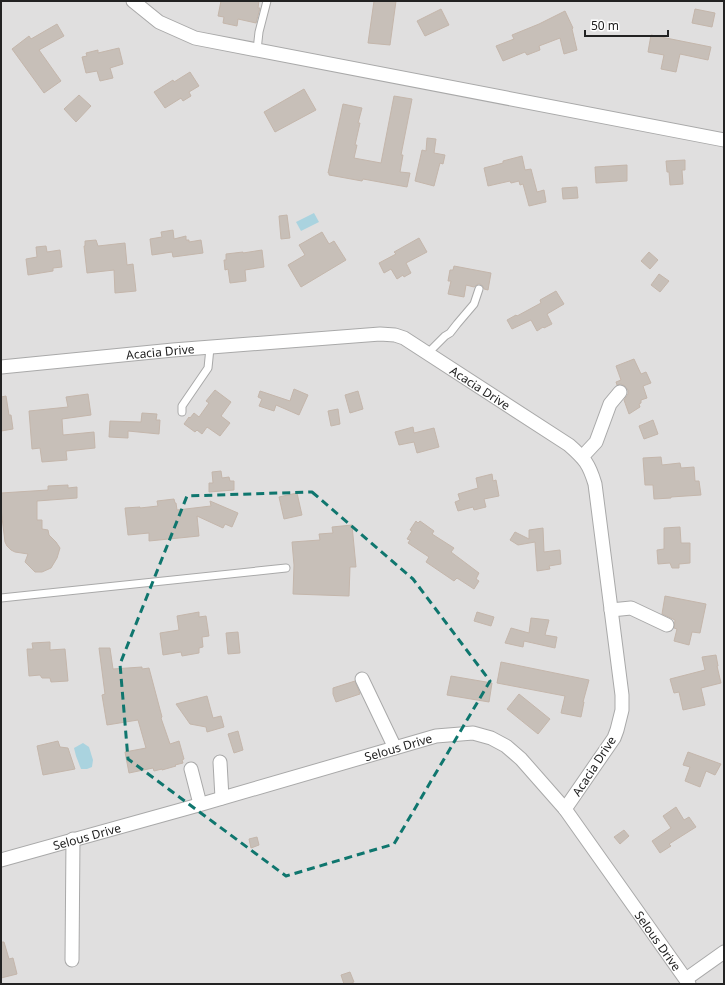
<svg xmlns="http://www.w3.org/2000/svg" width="725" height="985" viewBox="0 0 725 985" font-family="'Noto Sans',sans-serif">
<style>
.residential{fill:#e0dfdf}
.water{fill:#aad3df}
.building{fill:#c7bfb8;stroke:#c4b6ab}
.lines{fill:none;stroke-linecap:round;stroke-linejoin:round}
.service-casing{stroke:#a9a9a9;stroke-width:9}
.minor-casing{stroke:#a9a9a9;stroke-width:15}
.service{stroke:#fff;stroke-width:7}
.minor{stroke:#fff;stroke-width:13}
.marked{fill:none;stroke:#0f766e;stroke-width:3;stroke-dasharray:8 5;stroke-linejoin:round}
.labels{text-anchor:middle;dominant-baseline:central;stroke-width:3;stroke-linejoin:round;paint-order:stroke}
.street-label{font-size:12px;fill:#222;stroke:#fff}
</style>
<rect width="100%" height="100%" fill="#f2efe9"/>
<rect class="residential" x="1" y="1" width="723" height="983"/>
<g class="water">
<path d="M314,213L319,222L301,231L296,222Z"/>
<path d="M83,743L89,747L93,760L92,767L87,769H81L76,756L74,748Z"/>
</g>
<g class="building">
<path d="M221,1H259L258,8H260L256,23L238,19L237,26L223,23L224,17L218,16Z"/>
<path d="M374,1H396L390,45L368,43Z"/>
<path d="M441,9L449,25L425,36L417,21Z"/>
<path d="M695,9L715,13L712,27L692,23Z"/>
<path d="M565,11L573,28L572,29L577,50L564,54L560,38L539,46L540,50L527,55L525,52L503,61L496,46L514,39L512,35L539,24Z"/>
<path d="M57,24L64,36L39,50L61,81L44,93L12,49L29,36L31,39Z"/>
<path d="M651,35L711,47L708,60L680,54L676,72L661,69L664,55L648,52Z"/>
<path d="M119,48L123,64L110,68L113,78L100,81L97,71L86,73L82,57L87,56L86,53L98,50V53Z"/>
<path d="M190,72L199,86L189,92L191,96L183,101L181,98L165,108L154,92L173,80L174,82Z"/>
<path d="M304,89L316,110L275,132L264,112Z"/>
<path d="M79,95L91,106L76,122L64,109Z"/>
<path d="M394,96L412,99L401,155H403L400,172L410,173L407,187L363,179L362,181L329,175V173H328L343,104L362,108L358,123H360L355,145H357L354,158L381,163Z"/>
<path d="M427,138L436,139L434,153L445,155L443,164L440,163L434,186L415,181L422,150L426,151Z"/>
<path d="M522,156L525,170L531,169L537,192L544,190L546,202L529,206L523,184L520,185L519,181L511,183L510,181L488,186L484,168L503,163V161Z"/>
<path d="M685,160V170H682L683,184L670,185L669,172H667L666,161Z"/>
<path d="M627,165V181L596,183L595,167Z"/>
<path d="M577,187L578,198L563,199L562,188Z"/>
<path d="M287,215L290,238L281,239L279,216Z"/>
<path d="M173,230L174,239L186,236V240H189V242L201,240L203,253L173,257L172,252L152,255L150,239L162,237L161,232Z"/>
<path d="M322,232L329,244L334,241L346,260L301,287L288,265L305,255L299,245Z"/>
<path d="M419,238L427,252L406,263L411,273L404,277L403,275L397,279L391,269L384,273L379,263L396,254L394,252Z"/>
<path d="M96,240L98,246L125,243L127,265L133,264L136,291L115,293L114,270L87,273L84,246H85V241Z"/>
<path d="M46,246L47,252L60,250L62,267L53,268V271L28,275L26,259L37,257L36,247Z"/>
<path d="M262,250L264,267L245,270L246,281L230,283L228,269L225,270L224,260H226V254L243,252V253Z"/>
<path d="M649,252L658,260L650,269L641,261Z"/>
<path d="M454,266L491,273L488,290L484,289L483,286L480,284H478L474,287L466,285L464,297L448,294L451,281H448L450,270H453Z"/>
<path d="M659,274L669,281L660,292L651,285Z"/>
<path d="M556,291L564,304L547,314L552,324L544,328L543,327L537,331L531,320L512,329L507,320L516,315L517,316L541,303L540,300Z"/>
<path d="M634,359L641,374L646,372L651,383L643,386L647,398L641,400V403L639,404L640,407L629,414L624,400L628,394V390L625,386L621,384L617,385L616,382L621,380L616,366Z"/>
<path d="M294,389L308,395L299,415L276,405L274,411L259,406L262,399L258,397L260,391L290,401Z"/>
<path d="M215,390L231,402L221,416L230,423L220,436L207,427L202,434L197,430L195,432L184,424L189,417L190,418L194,413L199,417L209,403L206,401Z"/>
<path d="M358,391L363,409L350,413L345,395Z"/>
<path d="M88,394L91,415L62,419L63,435L94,432L95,448L66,451L67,460L42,462L40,448L32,449L29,411L68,407L66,397Z"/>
<path d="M6,396L9,415H11L13,429L1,431V397Z"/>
<path d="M338,409L340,424L331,426L328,411Z"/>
<path d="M142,413L157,414L156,420H160L159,434L128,431V438L109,437L110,421L141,422Z"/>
<path d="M653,420L658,434L644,439L639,426Z"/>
<path d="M413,427L414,433L434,428L439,447L417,453L414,442L399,445L395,432Z"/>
<path d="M661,457L662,465L680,463L681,468L694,467L695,481H699L701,495L671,497V498L654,499L653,485H645L643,458Z"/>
<path d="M221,471L222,478L229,477L230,481H234V490L209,492V483H213L212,472Z"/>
<path d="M492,474L493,481L496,480L499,496L484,499L486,507L474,510L473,507L458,511L455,502L460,500L458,494L478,488L476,478Z"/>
<path d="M68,485V488L77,487V498L37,501V520H42V529L48,530L49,535L56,542L60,548L57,558L51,568L42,572H35L25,562L28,554L15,552L11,550L7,546L5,542L1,509V493L48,490V486Z"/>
<path d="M297,493L302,515L284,519L279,497Z"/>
<path d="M174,499L175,503H176L177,510L211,506L210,501L238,513L232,527L225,524L223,528L197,516L199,536L149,541V533L128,535L125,508L140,507V508L158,506L157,501Z"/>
<path d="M416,521L418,523L420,521L434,531L432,534L454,548L451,552L479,573L476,579L479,581L474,589L457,578L454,581L426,562L429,557L408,543L410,540L407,539L412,531L410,530Z"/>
<path d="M352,525L356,567H350L349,596L293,594L294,565L292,542L320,540L319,534L333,533L332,527Z"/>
<path d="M680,527L681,543H690V563L679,564V568H672L670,563L658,564L657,550L664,549V528Z"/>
<path d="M543,528L544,552L560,550L561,564L549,566L550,569L537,571L535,542L518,545L510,540L515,532L529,539V530Z"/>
<path d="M665,596L706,604L700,633L692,632L689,645L674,641L677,629L674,628L675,620L662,614Z"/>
<path d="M199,612V617L206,616L209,636L202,637L203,647L199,648V653L182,656L181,652L163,655L160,633L179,630L177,616Z"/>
<path d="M477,612L494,617L491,626L474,621Z"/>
<path d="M531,618L549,620L545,635L557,637L555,648L524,641L523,647L505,643L511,628L529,633Z"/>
<path d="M238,632L240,653L228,654L226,633Z"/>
<path d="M50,642V650L65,649L68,681L51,682L50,678H42L40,675L29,676L27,649H33L32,643Z"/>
<path d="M99,648H110L113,669L142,667V669L149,668L162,717L161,718L170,744L179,741L184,759L182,760L183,763L175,765L176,766L162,770V769L154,771L153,768L129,773L125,752L146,748L138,720L107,725L102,695L105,694Z"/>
<path d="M716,655L718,666H717L721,683L701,688L705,705L683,710L679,692L674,693L670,679L705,670L702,657Z"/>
<path d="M501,662L589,680L583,702H584L581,717L561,713L565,696L497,683Z"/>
<path d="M451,676L492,683L489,702L447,695Z"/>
<path d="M355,681L360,694L336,702L333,694V688Z"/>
<path d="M519,694L550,719L538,734L507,709Z"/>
<path d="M207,696L213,718L221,716L224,727L207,732L206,727L190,724L176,704Z"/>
<path d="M238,731L243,750L234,753L228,734Z"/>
<path d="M58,741L60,747L68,748L75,769L43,775L37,746Z"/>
<path d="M688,752L721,764L715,775L706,771L700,787L685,781L690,767L683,765Z"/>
<path d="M676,807L684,820L689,817L696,827L669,844L671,846L660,853L652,841L671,828L663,816Z"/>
<path d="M624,830L629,836L620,844L614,837Z"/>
<path d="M257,837L259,845L251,848L249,839Z"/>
<path d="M1,942H4L9,959L13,958L17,974L1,978Z"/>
<path d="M350,972L354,982L348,984H344L341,975Z"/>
</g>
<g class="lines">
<defs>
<g id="service">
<path d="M257,50L259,32L267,1"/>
<path d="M428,353L445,336L450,333L457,324L474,304L479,289"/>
<path d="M182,412V406L208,368L210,348"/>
<path d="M1,598L286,568"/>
</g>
<g id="minor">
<path d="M133,1L159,22L195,38L724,140"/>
<path id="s1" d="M1,367L173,350L380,334L395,335L404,338L569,445C585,459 589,464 595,484L622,695V710L617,730L614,738L565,809"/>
<path d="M582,457L596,442L610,404L620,392"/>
<path d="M611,610L631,608L667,625"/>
<path d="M362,679L395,748"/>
<path d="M220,762L222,798"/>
<path d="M191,769L200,804"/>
<path id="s2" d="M1,860L195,806L436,736L473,733L491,738L506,746L521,759L565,809L689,984"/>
<path d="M72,960L73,839"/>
<path d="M686,979L724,952"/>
</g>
</defs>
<use href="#service" class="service-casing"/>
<use href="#minor" class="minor-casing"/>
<use href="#service" class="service"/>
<use href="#minor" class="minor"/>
</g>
<path class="marked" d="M312,492L413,579L490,681L394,844L286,876L128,759L120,664L187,496Z"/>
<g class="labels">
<g class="street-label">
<text stroke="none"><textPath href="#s1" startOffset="160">Acacia Drive</textPath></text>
<text stroke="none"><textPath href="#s1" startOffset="496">Acacia Drive</textPath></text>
<text stroke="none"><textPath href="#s2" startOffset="413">Selous Drive</textPath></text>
<text transform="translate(594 766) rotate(-57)">Acacia Drive</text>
<text stroke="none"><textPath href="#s2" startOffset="89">Selous Drive</textPath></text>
<text stroke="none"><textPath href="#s2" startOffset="773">Selous Drive</textPath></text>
</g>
</g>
<rect width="725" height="985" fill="none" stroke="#222222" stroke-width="4"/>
<path d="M585 30v6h83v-6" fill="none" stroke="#222222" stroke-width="2"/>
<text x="591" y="30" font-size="12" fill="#222222" stroke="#ffffff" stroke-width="3" paint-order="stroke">50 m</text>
</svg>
